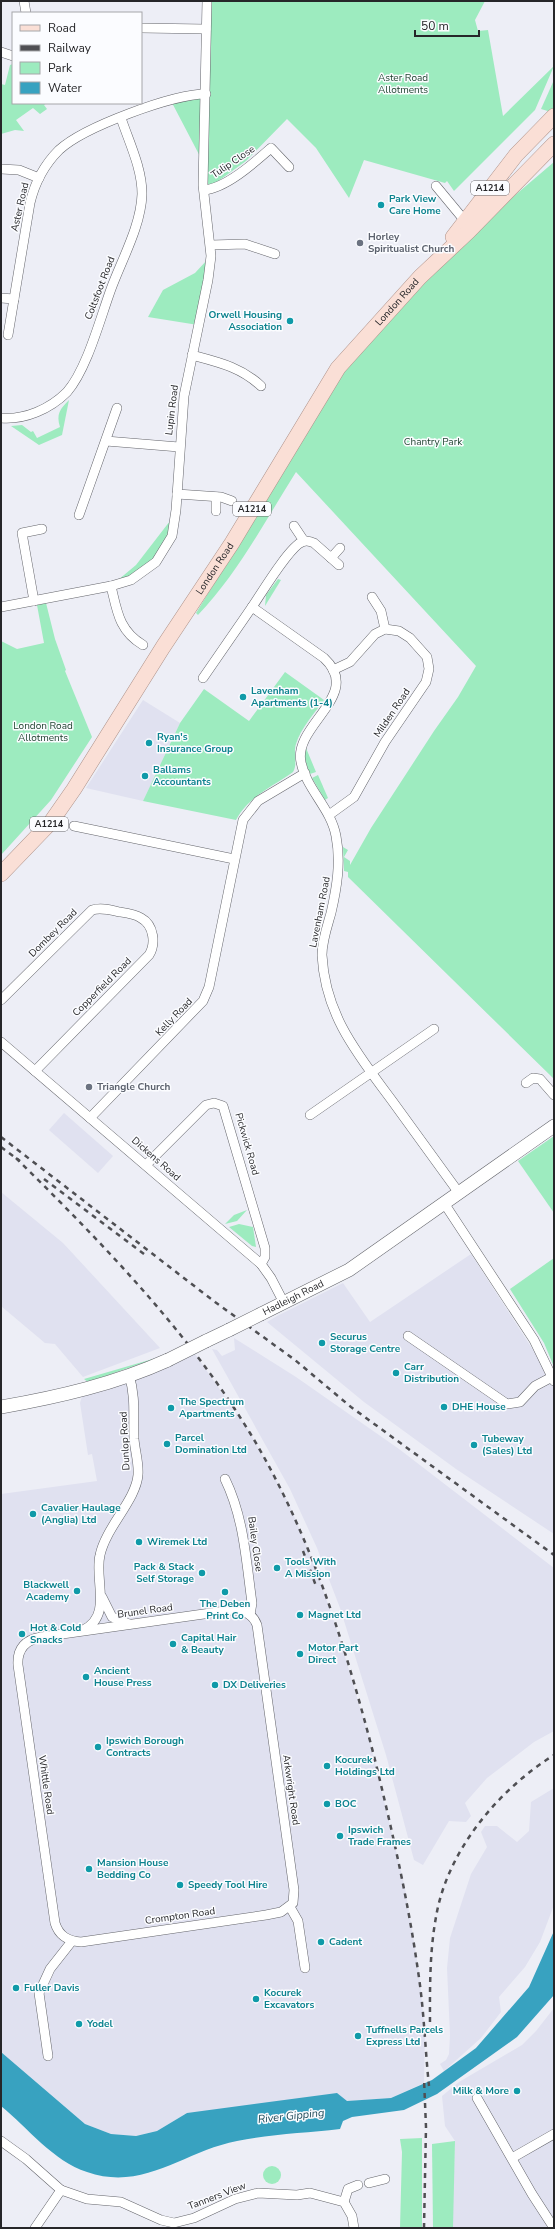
<svg xmlns="http://www.w3.org/2000/svg" width="555" height="2229" viewBox="0 0 555 2229" font-family="'Nunito Sans',sans-serif">
<style>
.built{fill:#e0e1f0}
.green{fill:#9debbf}
.water{fill:#38a2c0}
.lines{fill:none;stroke-linecap:round;stroke-linejoin:round}
.street-casing{stroke:#64656b;stroke-width:10}
.secondary-casing{stroke:#64656b;stroke-width:14}
.primary-casing{stroke:#ad9188;stroke-width:16}
.street{stroke:#fff;stroke-width:9}
.secondary{stroke:#fff;stroke-width:13}
.primary{stroke:#fadfd6;stroke-width:15}
.rail{stroke:#4f4f53;stroke-width:2.5;stroke-dasharray:5 5;stroke-linecap:butt}
.secondary-bridge-casing{stroke:#64656b;stroke-width:14;stroke-linecap:butt}
.secondary-bridge{stroke:#fff;stroke-width:13}
.culture-dot{fill:#0f9aa8;stroke:#fbfcff;stroke-width:1.5}
.worship-dot{fill:#6b7280;stroke:#fbfcff;stroke-width:1.5}
.labels{text-anchor:middle;dominant-baseline:central;stroke-width:3;stroke-linejoin:round;paint-order:stroke}
.shield{fill:#fbfcff;stroke:#666669;stroke-width:1}
.shield-label{font-size:9px;font-weight:bold;fill:#262629}
.park-label{font-size:10px;fill:#1a3e2b;stroke:#fbfcff}
.street-label{font-size:10px;fill:#262629;stroke:#fbfcff}
.culture-label{font-size:10px;font-weight:bold;fill:#0d838f;stroke:#fbfcff;text-anchor:start}
.worship-label{font-size:10px;font-weight:bold;fill:#5b616d;stroke:#fbfcff;text-anchor:start}
.water-label{font-size:11px;font-style:italic;fill:#224e5c;stroke:#fbfcff}
</style>
<rect width="100%" height="100%" fill="#edeef6"/>
<g class="built">
<path d="M143,700L180,723L143,801L86,788Z"/>
<path d="M64,1113L113,1156L98,1173L49,1130Z"/>
<path d="M1,1192L63,1243L160,1348L83,1377L55,1344L45,1343L1,1306Z"/>
<path d="M471,1254L544,1367V1373H554V1534L456,1469L364,1402L267,1322L277,1316L343,1283L370,1322Z"/>
<path d="M234,1338L296,1377L399,1449L554,1568V1731L534,1742L487,1778L465,1803L471,1816L466,1822L449,1821L423,1865L414,1860L386,1755L340,1608L317,1548L290,1489L212,1349L217,1350L222,1356L235,1350Z"/>
<path d="M191,1348L250,1433L289,1504L316,1569L338,1633L369,1738L405,1888L419,1972L425,2034L424,2083L391,2098L187,2113L157,2131L136,2136L111,2134L85,2124L1,2052V1494L97,1481L92,1454L88,1455L80,1403L84,1389Z"/>
<path d="M554,1788V1905L540,1942L525,1967L499,1997L501,2012L481,2038L444,2071L440,2064L446,2060L449,2054L450,2035L447,1968L450,1938L471,1874L487,1847L481,1832L485,1826H497L517,1842L529,1831L531,1802Z"/>
<path d="M554,2008V2228H452L455,2141L445,2126L442,2096L459,2082L522,2045L536,2031Z"/>
</g>
<g class="green">
<path d="M207,1H485L475,20L478,31L488,30L503,116L554,66L535,110L454,191L447,181L445,183L364,160L349,198L316,148L287,119L246,161L210,187H204V164L170,99L206,93Z"/>
<path d="M13,64V103H47L44,105L47,109L40,114L33,108L16,120L24,131L15,130L1,134V84L5,85L10,65Z"/>
<path d="M554,80V107L551,112L541,109Z"/>
<path d="M554,162V1079L348,877V872L344,871L343,847L348,850L344,857L350,861V865L371,828L434,731L458,697L476,666L296,472C265,521 238,573 198,615L196,613L274,487L338,368L432,266Z"/>
<path d="M207,260L198,325L148,317L163,290L195,273Z"/>
<path d="M69,400L62,435L39,445L11,426L22,425L31,432L33,431L37,438L60,427C56,414 60,409 69,400Z"/>
<path d="M170,521C169,542 154,565 136,574C130,577 124,578 118,580L136,565Z"/>
<path d="M278,579L281,580L265,606L266,595Z"/>
<path d="M46,603L55,639L66,670L65,671L92,737L51,800L1,855V641L17,649L44,643L37,605Z"/>
<path d="M285,672L324,700C314,714 301,728 296,744C293,753 298,764 293,772C272,787 249,796 236,820L143,801L180,723L204,689L249,721Z"/>
<path d="M306,748L316,772L310,774L304,758Z"/>
<path d="M318,775L328,798L325,800L312,778Z"/>
<path d="M554,1136V1213L518,1161Z"/>
<path d="M247,1210L237,1221L225,1224L234,1215Z"/>
<path d="M239,1224L253,1227L256,1247L252,1246L229,1227Z"/>
<path d="M554,1258V1367L544,1343L510,1289Z"/>
<path d="M163,1356L88,1382L84,1379Z"/>
<path d="M422,2138V2228H400L402,2152L400,2139Z"/>
<path d="M455,2141L453,2228H433L432,2144Z"/>
<circle cx="272" cy="2175" r="9"/>
</g>
<path class="water" d="M554,1931V1995L517,2037L437,2094L404,2110L352,2117L343,2121L340,2129C306,2133 271,2134 237,2141C184,2151 144,2192 87,2172C53,2161 28,2128 1,2106V2052L85,2124L111,2134L136,2136L157,2131L187,2113L337,2093L347,2101L391,2098L432,2080L476,2048L529,1987Z"/>
<g class="lines">
<defs>
<g id="street">
<path d="M24,1L26,13"/>
<path d="M141,28L206,29"/>
<path d="M1,52L13,56"/>
<path d="M1,169L19,170L39,178"/>
<path d="M436,186L465,221"/>
<path d="M204,190C226,188 254,163 271,148L289,167"/>
<path d="M211,245L245,244L275,254"/>
<path d="M1,298L14,299"/>
<path d="M8,335L30,203C35,182 44,165 59,150C84,127 173,94 206,94"/>
<path d="M192,355C218,362 241,367 261,386"/>
<path d="M1,418C25,420 50,409 67,392C87,369 100,319 111,289C122,259 141,226 142,194C142,168 129,142 121,118"/>
<path d="M106,441L179,447"/>
<path d="M177,494L221,497L232,501"/>
<path d="M216,511V497"/>
<path d="M79,515L117,408"/>
<path d="M294,526L304,541"/>
<path d="M331,558L340,548"/>
<path d="M339,565L314,543C310,541 306,540 302,542C289,547 261,594 252,607L324,658C364,695 293,725 301,762C306,789 331,808 336,836C341,862 337,887 331,913C327,927 322,941 322,955C325,1016 359,1056 393,1102C415,1132 437,1163 459,1193"/>
<path d="M111,586C117,611 119,631 143,645"/>
<path d="M372,597L381,611L385,629"/>
<path d="M34,601L22,533L42,529"/>
<path d="M1,607L111,586L131,580L156,562L172,536L176,510L184,396L208,280L211,256L203,185L207,1"/>
<path d="M203,678L252,607"/>
<path d="M329,815L354,797L385,742L426,682L429,669L427,657L410,638L399,631L385,629L375,634L350,662L333,670"/>
<path d="M74,826L234,859"/>
<path d="M1,1000L92,910C101,907 111,910 120,912C127,913 135,914 141,918C154,925 156,944 149,955L35,1071"/>
<path d="M1,1042L261,1264L271,1278L284,1303"/>
<path d="M526,1083L533,1078L540,1079L554,1095"/>
<path d="M310,1115L434,1029"/>
<path d="M90,1118L203,1001L209,987L243,820L258,801L305,773"/>
<path d="M146,1165L206,1105L214,1103L223,1106L265,1248V1257L261,1264"/>
<path d="M444,1203L534,1340L554,1381"/>
<path d="M408,1336L507,1404L520,1402L535,1386L552,1377"/>
<path d="M225,1479C244,1518 246,1560 252,1603L250,1615"/>
<path d="M102,1597L112,1617L129,1624"/>
<path d="M232,1610C244,1610 253,1614 257,1625L294,1890L293,1903L281,1912L266,1915L81,1942C68,1941 59,1936 55,1923L18,1665C17,1649 25,1640 41,1637Z"/>
<path d="M83,1630C113,1616 94,1580 100,1555C106,1527 136,1500 138,1475C139,1463 135,1451 134,1439C133,1417 136,1397 129,1375"/>
<path d="M290,1907L298,1921L305,1968"/>
<path d="M48,2056L39,1993L50,1969L72,1941"/>
<path d="M477,2098L532,2194L554,2228"/>
<path d="M1,2141L26,2159L61,2190L87,2199L121,2202L161,2220L174,2223L194,2218L235,2199L258,2193L297,2195L310,2193L344,2202L352,2216L354,2228"/>
<path d="M512,2158L554,2134"/>
<path d="M369,2183L385,2179"/>
<path d="M344,2202L348,2189L358,2185"/>
<path d="M35,2228L61,2190"/>
</g>
<g id="secondary">
<path id="s1" d="M261,1314L349,1270L554,1126"/>
<path d="M206,1341L229,1330"/>
<path d="M1,1407C58,1397 115,1384 168,1360"/>
</g>
<g id="primary">
<path d="M453,237L516,155L554,116"/>
<path id="s2" d="M1,874L51,822L74,789L163,647L232,543L338,368L420,277L469,231L554,144"/>
</g>
</defs>
<use href="#street" class="street-casing"/>
<use href="#secondary" class="secondary-casing"/>
<use href="#primary" class="primary-casing"/>
<use href="#street" class="street"/>
<use href="#secondary" class="secondary"/>
<use href="#primary" class="primary"/>
<g class="rail">
<path d="M1,1137L215,1302L295,1360L351,1407L554,1555"/>
<path d="M1,1147L20,1161"/>
<path d="M16,1158C102,1243 187,1330 250,1433C311,1534 346,1647 375,1760C392,1830 408,1900 418,1971C424,2009 425,2048 429,2086"/>
<path d="M44,1179L148,1257"/>
<path d="M303,1551L316,1586"/>
<path d="M430,2032C430,1994 429,1955 436,1917C447,1851 498,1790 554,1755"/>
<path d="M424,2228L426,2127L424,2079"/>
</g>
<defs>
<g id="secondary-bridge">
<path d="M229,1330L261,1314"/>
<path d="M168,1360L206,1341"/>
</g>
</defs>
<use href="#secondary-bridge" class="secondary-bridge-casing"/>
<use href="#secondary-bridge" class="secondary-bridge"/>
</g>
<g class="culture-dot">
<circle cx="381" cy="205" r="4"/>
<circle cx="290" cy="321" r="4"/>
<circle cx="243" cy="697" r="4"/>
<circle cx="149" cy="743" r="4"/>
<circle cx="145" cy="776" r="4"/>
<circle cx="322" cy="1343" r="4"/>
<circle cx="396" cy="1373" r="4"/>
<circle cx="444" cy="1407" r="4"/>
<circle cx="171" cy="1408" r="4"/>
<circle cx="167" cy="1444" r="4"/>
<circle cx="474" cy="1445" r="4"/>
<circle cx="33" cy="1514" r="4"/>
<circle cx="139" cy="1542" r="4"/>
<circle cx="277" cy="1568" r="4"/>
<circle cx="202" cy="1573" r="4"/>
<circle cx="77" cy="1591" r="4"/>
<circle cx="225" cy="1592" r="4"/>
<circle cx="300" cy="1615" r="4"/>
<circle cx="22" cy="1634" r="4"/>
<circle cx="173" cy="1644" r="4"/>
<circle cx="300" cy="1654" r="4"/>
<circle cx="86" cy="1677" r="4"/>
<circle cx="215" cy="1685" r="4"/>
<circle cx="98" cy="1747" r="4"/>
<circle cx="327" cy="1766" r="4"/>
<circle cx="327" cy="1804" r="4"/>
<circle cx="340" cy="1836" r="4"/>
<circle cx="89" cy="1869" r="4"/>
<circle cx="180" cy="1885" r="4"/>
<circle cx="321" cy="1942" r="4"/>
<circle cx="16" cy="1988" r="4"/>
<circle cx="256" cy="1999" r="4"/>
<circle cx="79" cy="2024" r="4"/>
<circle cx="358" cy="2036" r="4"/>
<circle cx="517" cy="2091" r="4"/>
</g>
<g class="worship-dot">
<circle cx="360" cy="243" r="4"/>
<circle cx="89" cy="1087" r="4"/>
</g>
<g class="labels">
<g class="shield">
<rect x="471" y="181" width="38" height="14" rx="3"/>
<rect x="233" y="502" width="38" height="14" rx="3"/>
<rect x="30" y="817" width="38" height="14" rx="3"/>
</g>
<g class="shield-label">
<text x="490" y="188">A1214</text>
<text x="252" y="509">A1214</text>
<text x="49" y="824">A1214</text>
</g>
<g class="park-label">
<text x="403" y="78">Aster Road<tspan x="403" dy="12">Allotments</tspan></text>
<text x="433" y="442">Chantry Park</text>
<text x="43" y="726">London Road<tspan x="43" dy="12">Allotments</tspan></text>
</g>
<g class="street-label">
<text transform="translate(233 162) rotate(-34)">Tulip Close</text>
<text transform="translate(20 207) rotate(-77)">Aster Road</text>
<text transform="translate(100 288) rotate(-69)">Coltsfoot Road</text>
<text stroke="none"><textPath href="#s2" startOffset="698">London Road</textPath></text>
<text transform="translate(172 410) rotate(-83)">Lupin Road</text>
<text stroke="none"><textPath href="#s2" startOffset="374">London Road</textPath></text>
<text transform="translate(392 713) rotate(-56)">Milden Road</text>
<text transform="translate(320 912) rotate(-79)">Lavenham Road</text>
<text transform="translate(53 933) rotate(-45)">Dombey Road</text>
<text transform="translate(102 987) rotate(-45)">Copperfield Road</text>
<text transform="translate(174 1017) rotate(-46)">Kelly Road</text>
<text transform="translate(247 1144) rotate(74)">Pickwick Road</text>
<text transform="translate(156 1159) rotate(41)">Dickens Road</text>
<text stroke="none"><textPath href="#s1" startOffset="36">Hadleigh Road</textPath></text>
<text transform="translate(125 1441) rotate(-93)">Dunlop Road</text>
<text transform="translate(255 1544) rotate(82)">Bailey Close</text>
<text transform="translate(145 1611) rotate(-8)">Brunel Road</text>
<text transform="translate(46 1785) rotate(82)">Whittle Road</text>
<text transform="translate(291 1790) rotate(82)">Arkwright Road</text>
<text transform="translate(180 1916) rotate(-8)">Crompton Road</text>
<text transform="translate(217 2196) rotate(-21)">Tanners View</text>
</g>
<g class="culture-label">
<text x="389" y="199">Park View<tspan x="389" dy="12">Care Home</tspan></text>
<text x="282" y="315" text-anchor="end">Orwell Housing<tspan x="282" dy="12">Association</tspan></text>
<text x="251" y="691">Lavenham<tspan x="251" dy="12">Apartments (1-4)</tspan></text>
<text x="157" y="737">Ryan's<tspan x="157" dy="12">Insurance Group</tspan></text>
<text x="153" y="770">Ballams<tspan x="153" dy="12">Accountants</tspan></text>
<text x="330" y="1337">Securus<tspan x="330" dy="12">Storage Centre</tspan></text>
<text x="404" y="1367">Carr<tspan x="404" dy="12">Distribution</tspan></text>
<text x="179" y="1402">The Spectrum<tspan x="179" dy="12">Apartments</tspan></text>
<text x="452" y="1407">DHE House</text>
<text x="175" y="1438">Parcel<tspan x="175" dy="12">Domination Ltd</tspan></text>
<text x="482" y="1439">Tubeway<tspan x="482" dy="12">(Sales) Ltd</tspan></text>
<text x="41" y="1508">Cavalier Haulage<tspan x="41" dy="12">(Anglia) Ltd</tspan></text>
<text x="147" y="1542">Wiremek Ltd</text>
<text x="285" y="1562">Tools With<tspan x="285" dy="12">A Mission</tspan></text>
<text x="194" y="1567" text-anchor="end">Pack &amp; Stack<tspan x="194" dy="12">Self Storage</tspan></text>
<text x="69" y="1585" text-anchor="end">Blackwell<tspan x="69" dy="12">Academy</tspan></text>
<text x="225" y="1604" text-anchor="middle">The Deben<tspan x="225" dy="12">Print Co</tspan></text>
<text x="308" y="1615">Magnet Ltd</text>
<text x="30" y="1628">Hot &amp; Cold<tspan x="30" dy="12">Snacks</tspan></text>
<text x="181" y="1638">Capital Hair<tspan x="181" dy="12">&amp; Beauty</tspan></text>
<text x="308" y="1648">Motor Part<tspan x="308" dy="12">Direct</tspan></text>
<text x="94" y="1671">Ancient<tspan x="94" dy="12">House Press</tspan></text>
<text x="223" y="1685">DX Deliveries</text>
<text x="106" y="1741">Ipswich Borough<tspan x="106" dy="12">Contracts</tspan></text>
<text x="335" y="1760">Kocurek<tspan x="335" dy="12">Holdings Ltd</tspan></text>
<text x="335" y="1804">BOC</text>
<text x="348" y="1830">Ipswich<tspan x="348" dy="12">Trade Frames</tspan></text>
<text x="97" y="1863">Mansion House<tspan x="97" dy="12">Bedding Co</tspan></text>
<text x="188" y="1885">Speedy Tool Hire</text>
<text x="329" y="1942">Cadent</text>
<text x="24" y="1988">Fuller Davis</text>
<text x="264" y="1993">Kocurek<tspan x="264" dy="12">Excavators</tspan></text>
<text x="87" y="2024">Yodel</text>
<text x="366" y="2030">Tuffnells Parcels<tspan x="366" dy="12">Express Ltd</tspan></text>
<text x="509" y="2091" text-anchor="end">Milk &amp; More</text>
</g>
<g class="worship-label">
<text x="368" y="237">Horley<tspan x="368" dy="12">Spiritualist Church</tspan></text>
<text x="97" y="1087">Triangle Church</text>
</g>
<g class="water-label">
<text transform="translate(291 2116) rotate(-6)">River Gipping</text>
</g>
</g>
<rect width="555" height="2229" fill="none" stroke="#262629" stroke-width="4"/>
<rect x="12" y="12" width="130" height="92" fill="#fbfcff" stroke="#a6a6a9"/>
<rect x="20" y="25" width="20" height="6" fill="#fadfd6" stroke="#a6a6a9"/>
<text x="48" y="32" font-size="12" fill="#262629">Road</text>
<rect x="20" y="45" width="20" height="6" fill="#4f4f53" stroke="#a6a6a9"/>
<text x="48" y="52" font-size="12" fill="#262629">Railway</text>
<rect x="20" y="62" width="20" height="12" fill="#9debbf" stroke="#a6a6a9"/>
<text x="48" y="72" font-size="12" fill="#262629">Park</text>
<rect x="20" y="82" width="20" height="12" fill="#38a2c0" stroke="#a6a6a9"/>
<text x="48" y="92" font-size="12" fill="#262629">Water</text>
<path d="M415 30v6h64v-6" fill="none" stroke="#262629" stroke-width="2"/>
<text x="421" y="30" font-size="12" fill="#262629" stroke="#fbfcff" stroke-width="3" paint-order="stroke">50 m</text>
</svg>
